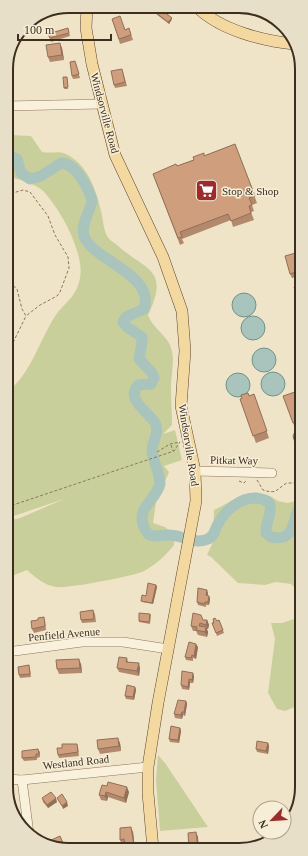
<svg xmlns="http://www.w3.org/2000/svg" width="308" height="856" viewBox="0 0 308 856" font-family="Georgia,serif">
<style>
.green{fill:#c9cf9b}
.water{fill:#a9c4bc;stroke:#6f938a}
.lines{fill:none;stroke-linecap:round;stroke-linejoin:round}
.river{stroke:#a9c4bc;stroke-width:11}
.minor-casing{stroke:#8d765c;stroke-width:10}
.major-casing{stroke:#5b4430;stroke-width:12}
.path{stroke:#8d765c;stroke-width:1;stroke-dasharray:3 2;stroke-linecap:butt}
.minor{stroke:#faf1dc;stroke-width:9}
.major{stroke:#f3d9a0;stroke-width:11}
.wall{fill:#b2896c}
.shaded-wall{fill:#916f58}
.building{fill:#cf9f7d;stroke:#916f58}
.labels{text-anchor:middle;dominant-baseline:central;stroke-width:3;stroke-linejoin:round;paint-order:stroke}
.street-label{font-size:11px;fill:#3d2e20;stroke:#f7eed8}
.poi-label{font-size:11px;fill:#3d2e20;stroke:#f7eed8;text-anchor:start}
.rim{fill:none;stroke:#3d2e20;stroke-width:2}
</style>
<rect width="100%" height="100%" fill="#f0e4c8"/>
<g class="green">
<path d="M6,125L11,135L31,136L42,152C50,154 58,150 66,154C89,165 97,193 102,215C103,222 104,230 107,236C109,240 115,243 118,246C147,271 170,269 148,315C152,327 164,333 170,345C176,359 171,373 171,388C171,400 172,413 172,425L163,434L175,430L182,460L164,466L169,472L156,502L153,523L165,527L174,535V545C165,556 157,564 144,571C135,576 66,589 56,587C44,585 36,578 27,570L7,578V521L20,518L64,499L8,518L7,517V392C30,375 39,342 54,318C63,303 76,299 80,278C85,254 60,208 43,191C38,185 14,177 6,177Z"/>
<path d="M243,495L270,496L278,501L287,503L301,500L302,596L291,584L276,582L265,585L238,583L211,557L207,555L213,542L214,510Z"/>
<path d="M302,608V704L285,711L277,709L268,693L275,639L271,623H282L297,618Z"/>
<path d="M158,755L165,763L208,827L160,831L156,780Z"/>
</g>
<g class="water">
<circle cx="244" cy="305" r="12"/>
<circle cx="253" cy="328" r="12"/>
<circle cx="264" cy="360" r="12"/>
<circle cx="273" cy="384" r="12"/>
<circle cx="238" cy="385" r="12"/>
</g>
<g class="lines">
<path class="river" d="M6,155L17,159L21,173L30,179L41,176L61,163C76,163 88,188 92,200C91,211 80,224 84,236C91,259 156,275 144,309L126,317L123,322L127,327L142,337V342L139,359L152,373L154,378L151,384L138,385C125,400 149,412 155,423C160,433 152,441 152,451C153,462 160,472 160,484C155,503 131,509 148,534C155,538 162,535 169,535C182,535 195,545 208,539C216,535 214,530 218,524C225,510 241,497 257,498C262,499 268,500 270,505C272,514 265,524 266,533L271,537C299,543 291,513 301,506"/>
<defs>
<g id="minor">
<path d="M6,106L101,104"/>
<path d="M195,471L272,473"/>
<path d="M7,652L82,642H123L168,649"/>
<path d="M7,779L22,780L148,767"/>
<path d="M22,780L29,834"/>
</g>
<g id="major">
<path d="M87,6L86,28L92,64L115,155L163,257L182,311L185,351L181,406L195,471L196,501L158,703L148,767V793L153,849"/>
<path d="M197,7C220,30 263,41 294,44"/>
</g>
</defs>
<use href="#minor" class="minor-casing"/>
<use href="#major" class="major-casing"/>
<g class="path">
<path d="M6,195L23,190L30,192L48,216L55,235L68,257L69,268L60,292L57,296L40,305L26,316"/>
<path d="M6,242L9,251L6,265"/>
<path d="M6,279L17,289L22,309L26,316L7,355"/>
<path d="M171,445L173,451"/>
<path d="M157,452L170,444L180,442"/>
<path d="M257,480L263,490C278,495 277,488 287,483H301"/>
<path d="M239,481L244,483L246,481"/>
<path d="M7,507L174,451L180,442"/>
</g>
<use href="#minor" class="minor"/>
<use href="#major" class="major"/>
</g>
<g class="wall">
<path d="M147,7H158L172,19L169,24Z"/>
<path d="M112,19L125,30L129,28L133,40L120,44Z"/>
<path d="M68,28L70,36L51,42L48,34Z"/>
<path d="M62,48L64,60L50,62L48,57Z"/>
<path d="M76,64L80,78L73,79L72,76Z"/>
<path d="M123,72L127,86L115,88L114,85Z"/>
<path d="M67,77L68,89H65L64,88Z"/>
<path d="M235,144L257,203L252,205L254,211L251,212L254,220L233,227L231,220L182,239L184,243L180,245L153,174L177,166Z"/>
<path d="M299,252L301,259V276L292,278L290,274Z"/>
<path d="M254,394L269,438L256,443L240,399Z"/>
<path d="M283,396L301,408V416L300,417L301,421V454L298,452L293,436L299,426L295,428Z"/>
<path d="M156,585L157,587L153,604L142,602L141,601Z"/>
<path d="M208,593V596H209L210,599L209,605H206V607L198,605L197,602Z"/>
<path d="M93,610L95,614L96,622L82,623L81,620Z"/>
<path d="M150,614L151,615L150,624L139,622V621Z"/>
<path d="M45,620L46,630L34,633L32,629Z"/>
<path d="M203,620H207L209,625L208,629H207L208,632L207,637L198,635L196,631H193L191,626Z"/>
<path d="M219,620L224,633L217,636L212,623Z"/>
<path d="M198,647L196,659L193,658V661L186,660L185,657Z"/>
<path d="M127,658L128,662L140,668L139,676L119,672L117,668Z"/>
<path d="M81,664L82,673L59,674L57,669Z"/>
<path d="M29,665L30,669L31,677L20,678L19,675Z"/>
<path d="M193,673L194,677L193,683H190L189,690L182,689L181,685Z"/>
<path d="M135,687L136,690L134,700L126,699L125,696Z"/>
<path d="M186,701L187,704L185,716L183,715L182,719L175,718L174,714Z"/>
<path d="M180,728L181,731L179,743L170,742L169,739Z"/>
<path d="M120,743L121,751L100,754L98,749Z"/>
<path d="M268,743L269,746L268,754L257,752L256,749Z"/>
<path d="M77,744L78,747L79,756L59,758L58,755L62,748Z"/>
<path d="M38,749L40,752V757L37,758V760L24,761L22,758Z"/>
<path d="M102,785L129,792L126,803L108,797L107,801L101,800L99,795Z"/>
<path d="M42,798L57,802L48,808L43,802Z"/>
<path d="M133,832L135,849H126L125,844L122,845L120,840Z"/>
<path d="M60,836L64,848L62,849H57Z"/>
</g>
<g class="shaded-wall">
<path d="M172,18V19L169,24L168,22Z"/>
<path d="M60,43L62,48L64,60L62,55Z"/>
<path d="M156,585L157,587L153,604L152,603Z"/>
<path d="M207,590L208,593L207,599L206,595Z"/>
<path d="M209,596L210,599L209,605L208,602Z"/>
<path d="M207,620L209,625L208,629L206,625Z"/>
<path d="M206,627L208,632L207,637L205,632Z"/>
<path d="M196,644L198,647L196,659L194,656Z"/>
<path d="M79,659L81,664L82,673L80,668Z"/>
<path d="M139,663L140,668L139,676L137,671Z"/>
<path d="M193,673L194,677L193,683L192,680Z"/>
<path d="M189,679L190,683L189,690L188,687Z"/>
<path d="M135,687L136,690L134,700L133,697Z"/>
<path d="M186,701L187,704L185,716L184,712Z"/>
<path d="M182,712L183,715L182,719L181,715Z"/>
<path d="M180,728L181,731L179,743L178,740Z"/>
<path d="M118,738L120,743L121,751L119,746Z"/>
<path d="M268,743L269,746L268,754L266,751Z"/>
<path d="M127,787L129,792L126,803L124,798Z"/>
<path d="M106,792L108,797L107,801L105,796Z"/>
<path d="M56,798L57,802L48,808L47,805Z"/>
<path d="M67,802L68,806L63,809L62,806Z"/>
<path d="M131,827L133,832L135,849L134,845Z"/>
<path d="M196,832L198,837L199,849H198Z"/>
</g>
<g class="building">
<path d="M148,7H158L172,18L168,22Z"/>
<path d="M120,16L125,30L129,28L131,35L119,39L112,19Z"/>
<path d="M68,28L69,33L50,38L48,34Z"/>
<path d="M60,43L62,55L48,57L46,45Z"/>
<path d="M75,61L79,74L72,76L70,62Z"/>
<path d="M122,69L125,82L114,85L111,71Z"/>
<path d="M63,77H67L68,87L64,88Z"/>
<rect x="299" y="115" width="2" height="14"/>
<path d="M235,144L255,196L249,198L252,205L249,206L251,213L231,221L228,214L180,232L182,237L178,238L153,174L176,164L177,166L194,160L193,157L204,153V156Z"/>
<path d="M299,252L301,261V270L290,274L285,256Z"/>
<path d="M301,285V307L294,287Z"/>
<path d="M295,392L301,408V410L298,412L301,420L293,423L283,396Z"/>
<path d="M248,393L249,396L254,394L267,431L253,436L240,399L242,398L241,395Z"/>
<path d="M301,425V449L296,446L293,436L297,427Z"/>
<path d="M148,583L156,585L152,603L141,601L142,595L146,596Z"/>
<path d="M198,588L207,590L206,595L209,596L208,602H205L204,604L197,602Z"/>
<path d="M93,610L94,619L81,620L80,612Z"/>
<path d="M139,613L150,614L149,622L139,621Z"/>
<path d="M193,613L201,615L203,620H207L206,625L200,623L199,626L206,627L205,632L196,630L197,627L191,626Z"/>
<path d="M44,617L45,626L32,629L31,621L38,620V618Z"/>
<path d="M215,618L217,621L219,620L223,630L216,633L212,623H214L213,619Z"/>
<path d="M189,642L196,644L194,656L192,655L191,658L185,657Z"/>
<path d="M119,657L127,658L126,662L139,663L137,671L117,668Z"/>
<path d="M79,659L80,668L57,669L56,660Z"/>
<path d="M29,665L30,674L19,675L18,667Z"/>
<path d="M182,671L193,673L192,680L189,679L188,687L181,685Z"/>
<path d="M127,685L135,687L133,697L125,696Z"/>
<path d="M178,700L186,701L184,712H182L181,715L174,714Z"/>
<path d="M171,726L180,728L178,740L169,739Z"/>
<path d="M118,738L119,746L98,749L97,740Z"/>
<path d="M257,741L268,743L266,751L256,749Z"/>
<path d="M62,744H77L78,752L58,755L57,748H62Z"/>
<path d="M38,749L39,754H36V757L22,758V751Z"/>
<path d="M108,782L127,787L124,798L106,792L105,796L99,795L102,785L107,786Z"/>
<path d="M51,792L56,798L47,805L42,798Z"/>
<path d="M62,794L67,802L62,806L57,798Z"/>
<path d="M131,827L134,845L125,846L124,839L120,840V828Z"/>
<path d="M196,832L198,849H189L188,833Z"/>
<path d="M60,836L63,843L58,845L59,849H57L52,846L49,841Z"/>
<path d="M213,845V849H205V846Z"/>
</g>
<defs>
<symbol id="supermarket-square" viewBox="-11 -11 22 22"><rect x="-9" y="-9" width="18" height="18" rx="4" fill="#9e2a2b" stroke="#f7eed8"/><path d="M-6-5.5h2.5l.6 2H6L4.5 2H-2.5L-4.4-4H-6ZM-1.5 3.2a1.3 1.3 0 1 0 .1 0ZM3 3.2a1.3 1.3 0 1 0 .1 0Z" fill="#fff"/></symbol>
</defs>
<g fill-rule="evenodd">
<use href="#supermarket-square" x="194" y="178" width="25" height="25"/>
</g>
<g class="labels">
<g class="street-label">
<text transform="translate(105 113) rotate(75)">Windsorville Road</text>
<text transform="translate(189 445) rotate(81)">Windsorville Road</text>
<text transform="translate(234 460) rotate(1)">Pitkat Way</text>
<text transform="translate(64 634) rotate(-5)">Penfield Avenue</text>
<text transform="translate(76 762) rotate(-6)">Westland Road</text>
</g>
<g class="poi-label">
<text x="222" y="191">Stop &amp; Shop</text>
</g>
</g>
<path d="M0 0H308V856H0ZM69 13H239A56 56 0 0 1 295 69V787A56 56 0 0 1 239 843H69A56 56 0 0 1 13 787V69A56 56 0 0 1 69 13Z" fill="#e8dfc9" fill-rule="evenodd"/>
<path class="rim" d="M69 13H239A56 56 0 0 1 295 69V787A56 56 0 0 1 239 843H69A56 56 0 0 1 13 787V69A56 56 0 0 1 69 13Z"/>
<g transform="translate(272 820) rotate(245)"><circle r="19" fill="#f7eed8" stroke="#ada18e"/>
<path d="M0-3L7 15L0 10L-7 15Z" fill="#9e2a2b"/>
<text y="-6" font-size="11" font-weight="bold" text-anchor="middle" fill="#3d2e20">N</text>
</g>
<path d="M18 34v6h93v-6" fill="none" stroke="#3d2e20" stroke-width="2"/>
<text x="24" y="34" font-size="12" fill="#3d2e20" stroke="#f7eed8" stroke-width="3" paint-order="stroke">100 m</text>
</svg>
